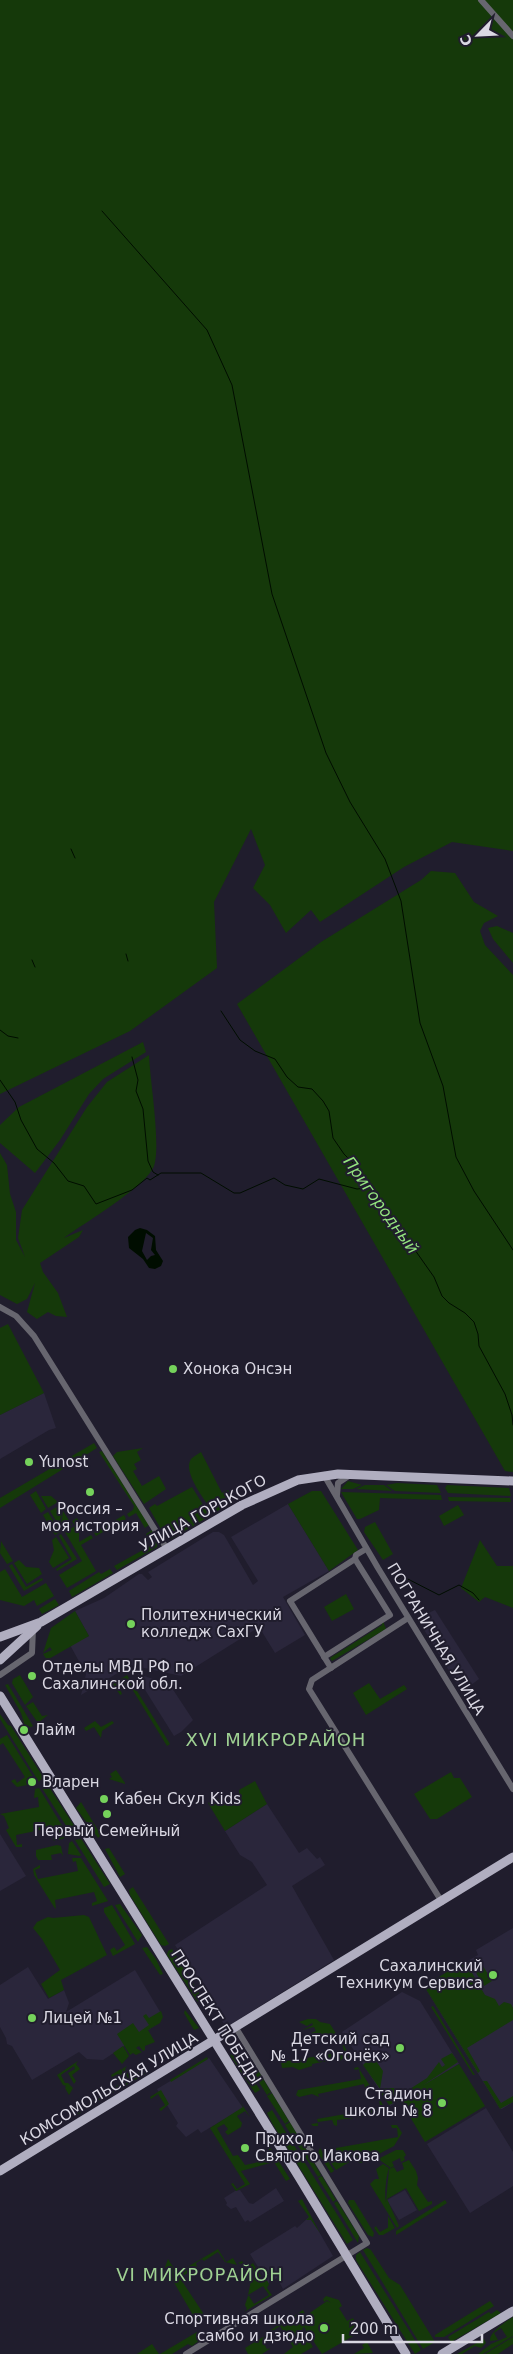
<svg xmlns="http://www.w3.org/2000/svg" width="513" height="2354" viewBox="0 0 513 2354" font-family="'DejaVu Sans',sans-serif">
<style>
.built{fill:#2a263b}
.green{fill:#15390a}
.water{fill:#000d00;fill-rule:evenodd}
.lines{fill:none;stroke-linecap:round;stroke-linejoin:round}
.stream{stroke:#000d00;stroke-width:1}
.minor{stroke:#67666f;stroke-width:6}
.major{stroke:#b0aec0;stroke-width:9}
.poi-dot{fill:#75d25b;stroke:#201d2d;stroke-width:2}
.labels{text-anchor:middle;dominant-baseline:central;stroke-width:4;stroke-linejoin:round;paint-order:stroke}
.poi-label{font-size:15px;fill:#dad8e3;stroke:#201d2d;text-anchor:start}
.street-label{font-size:15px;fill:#dad8e3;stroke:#201d2d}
.water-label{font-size:16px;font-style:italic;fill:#94e47f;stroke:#201d2d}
.quarter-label{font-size:18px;letter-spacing:1px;fill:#9fd193;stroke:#201d2d}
</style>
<rect width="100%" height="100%" fill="#201d2d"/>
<g class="built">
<path d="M44,1393L56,1428L49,1430L0,1459V1415Z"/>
<path d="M288,1504L329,1571L283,1597L305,1635L275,1653L259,1627L181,1676L131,1665L81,1695L86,1674L70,1645L89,1636L75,1611L104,1598L139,1574H142L148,1580L152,1577L148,1572L213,1532H219L224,1535L253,1585L258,1581L231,1537Z"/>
<path d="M435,1610L479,1679L462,1692L417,1618Z"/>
<path d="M138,1674L163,1682H168L193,1720L181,1732L174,1736L137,1677Z"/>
<path d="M267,1804L299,1853L307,1848L317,1859L320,1857L325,1865L292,1886L334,1960L228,2026L224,2024L175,1945L267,1885L252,1862L240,1855L225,1831Z"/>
<path d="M0,1834L26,1876L0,1891Z"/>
<path d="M513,1928V2102L502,2109H500L424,1986L478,1955L476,1950Z"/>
<path d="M28,1967L48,1999L64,1990L69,2003L66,2012L135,1970L162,2015L159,2023L103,2060L87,2059L79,2052L32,2080L12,2046L7,2044L6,2038L0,2027V1985Z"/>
<path d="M402,1992L420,2001L459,2064L390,2106L342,2032Z"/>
<path d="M209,2058L243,2108L201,2133L198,2129L186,2137L176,2126L178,2123L157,2089Z"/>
<path d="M486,2108L513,2152V2186L470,2213L427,2144Z"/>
<path d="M276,2188L284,2201L250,2222L248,2220L245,2222L236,2207L231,2209L226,2205L227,2203L224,2198L235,2191L240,2190L249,2203L253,2204Z"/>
<path d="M405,2190L417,2210L399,2220L387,2200Z"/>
<path d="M310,2216L333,2256L283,2289L277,2278L268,2283L250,2254L295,2226L297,2228Z"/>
</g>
<g class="green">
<path d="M0,0H513V851L452,842L404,867L320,922L311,910L286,933L270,905L253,888L265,865L251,829L214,902L217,968L130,1031L0,1094Z"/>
<path d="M431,871L455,873L474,902L498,916L484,923L480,931L485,945L513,975V1472L505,1471L237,1004L321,942L421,880Z"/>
<path d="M497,926L513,933V963L493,939L488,928Z"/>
<path d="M143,1042L146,1052L103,1079L89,1094L60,1140L35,1173L0,1143V1125L19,1107Z"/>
<path d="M149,1055C150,1081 161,1145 154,1166C146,1187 84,1223 64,1238L83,1230L79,1237L40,1263L43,1272L58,1293L67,1317L56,1316L48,1312L37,1319L27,1312L35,1283L27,1299L17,1304L0,1295V1153L7,1165L10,1194L16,1212V1240L25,1257L18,1238L22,1210L87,1107L107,1082Z"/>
<path d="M8,1324L44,1393L0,1415V1328Z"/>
<path d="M94,1443L97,1448L0,1508V1498Z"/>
<path d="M143,1448L137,1452L141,1460L134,1464L137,1469L133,1471L142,1486L159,1476L166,1489L144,1504L113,1456L117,1452Z"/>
<path d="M102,1451L149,1525L145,1528L136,1513L129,1517L127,1514L133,1510L134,1506L99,1452Z"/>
<path d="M201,1452L222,1493L228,1490L232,1500L231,1503L214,1513C206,1502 182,1472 191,1459C194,1456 198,1454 201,1452Z"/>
<path d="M348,1481L362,1485L353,1489H341Z"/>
<path d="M397,1483L437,1485L441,1493L395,1491L386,1485Z"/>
<path d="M365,1485H384L392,1491L356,1489Z"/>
<path d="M447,1485L509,1488L511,1496L448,1493L445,1488Z"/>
<path d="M192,1487L210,1516L171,1539L166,1538L149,1508L155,1504L157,1506Z"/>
<path d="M36,1491L46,1509L41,1513L30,1495Z"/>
<path d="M312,1491H321L358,1550L329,1571L288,1504Z"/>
<path d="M341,1492L441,1495L442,1500L380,1498L379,1510L360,1519H357Z"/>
<path d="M41,1496H51L58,1502L48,1508Z"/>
<path d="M448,1497L510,1498L511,1502L449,1501Z"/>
<path d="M60,1505L62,1515L58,1524L50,1511Z"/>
<path d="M458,1505L464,1515L444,1526L439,1516Z"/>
<path d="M63,1511L72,1525L62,1531L59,1525L62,1519Z"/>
<path d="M48,1512L60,1532L55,1535L43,1515Z"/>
<path d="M124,1515L126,1519L96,1536L94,1533Z"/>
<path d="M77,1518L83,1528L79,1532V1542L91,1535L93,1538L81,1545L96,1571L67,1588L59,1575L82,1561L65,1532L75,1526L72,1521Z"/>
<path d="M375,1522L393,1554L383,1560L364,1532L365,1527Z"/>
<path d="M152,1530L158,1541L157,1547L117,1570L114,1566L152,1545L146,1534Z"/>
<path d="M61,1534L77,1559L57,1571L56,1569L72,1559L59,1536Z"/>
<path d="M56,1537L69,1558L53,1568L49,1562L54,1550L52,1540Z"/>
<path d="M480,1540L497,1566H513V1608L485,1597L479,1602L461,1588Z"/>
<path d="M1,1541L13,1561L7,1564L0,1553Z"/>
<path d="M19,1560L26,1567L39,1568L42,1574L27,1584L14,1563Z"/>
<path d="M12,1564L26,1587L42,1578L43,1580L24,1591L9,1566Z"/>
<path d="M5,1569L22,1597L46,1583L54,1596L37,1606L34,1600L24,1606L0,1600V1572Z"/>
<path d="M110,1569L113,1573L72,1597L69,1591L99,1572L101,1574Z"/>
<path d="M346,1594L354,1609L332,1621L324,1607Z"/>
<path d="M55,1599L59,1605L42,1614L39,1609Z"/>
<path d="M75,1611L89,1636L47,1660L43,1654L52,1650L50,1647L43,1653L51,1628Z"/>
<path d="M383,1621L386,1629L332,1661L330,1658L382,1625L381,1622Z"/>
<path d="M20,1675L33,1697L25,1705L12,1683L13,1679Z"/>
<path d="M127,1675L170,1744L167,1746L129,1684L120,1689L122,1694L120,1695L113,1684Z"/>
<path d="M369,1683L380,1699L404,1685L407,1689L366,1715L353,1693Z"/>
<path d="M8,1684L33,1726L31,1727L25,1726L21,1713L5,1685Z"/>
<path d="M33,1702L42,1716L48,1715L38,1723L26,1706Z"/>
<path d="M0,1714L8,1725L11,1726L43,1777L39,1782L0,1719Z"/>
<path d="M95,1721L101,1727L112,1721L114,1723L102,1731L101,1738L94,1727L86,1731L84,1728Z"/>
<path d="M7,1735L37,1783L17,1787L11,1781L15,1779L17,1783L25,1777L3,1743L0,1745V1739Z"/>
<path d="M116,1770L125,1783V1784L109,1779L112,1777L110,1774Z"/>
<path d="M451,1772L454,1778H460L472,1797L437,1819H430L414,1794Z"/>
<path d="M255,1781L267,1804L225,1831L208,1803L217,1798L224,1803L234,1802L239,1797V1790Z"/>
<path d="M45,1786L49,1787L75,1827L72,1835L42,1788Z"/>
<path d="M39,1788L69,1837L54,1841L53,1838L58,1836L55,1827L16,1835L17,1845L22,1844V1847H16L6,1830L9,1828L4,1816L0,1814L39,1807L38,1797L34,1798L35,1789Z"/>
<path d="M81,1802L101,1835L98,1838L76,1808Z"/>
<path d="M80,1839L82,1840L110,1884L104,1887L75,1840Z"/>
<path d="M72,1841L81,1855L80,1856L68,1854L69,1843Z"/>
<path d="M57,1845L61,1846L63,1856L61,1853L51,1855L52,1860H38L36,1856V1850Z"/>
<path d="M109,1848L125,1874L120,1877L105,1849Z"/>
<path d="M72,1858H81L108,1901L92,1906V1903L97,1901L94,1892L55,1900L56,1909L54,1907L34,1875L33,1869L40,1865V1868L35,1870L38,1879L78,1871L76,1861L73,1862Z"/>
<path d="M133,1887L169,1944L165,1946L161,1945L130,1895L129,1890Z"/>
<path d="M120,1904L142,1935L138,1942L115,1905Z"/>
<path d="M112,1905L135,1944L113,1956L110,1950L114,1947L117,1951L125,1945L104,1912V1908Z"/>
<path d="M84,1915L89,1917L107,1955L61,1980L64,1990L49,1998L41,1984L60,1970L42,1939L33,1928L37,1922L48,1917L53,1918Z"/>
<path d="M147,1947L156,1959L163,1974L160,1975L142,1948Z"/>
<path d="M172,1949L204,2001L200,2003L197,2001L167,1955L168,1951Z"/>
<path d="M465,1961L485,1995L495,1999L499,2006L504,2002L511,2004L513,2008V2020L467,2048L480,2071L478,2073L424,1986Z"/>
<path d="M483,1966L492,1981L484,1986L475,1971Z"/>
<path d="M433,2006L475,2075H473L431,2007Z"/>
<path d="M185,2010L199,2028L194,2030L184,2013Z"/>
<path d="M161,2011L163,2017L160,2023L148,2030L155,2042L145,2046V2050L143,2051L139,2046L136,2048L142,2052L136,2055L133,2053L130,2055L117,2034L133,2023L139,2032L149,2025L143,2016L146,2014L149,2018Z"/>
<path d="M308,2019H316L320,2022L330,2024L337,2035L327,2039L326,2035L310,2039L316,2036H312L311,2033L316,2031L314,2027L302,2030L313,2025L312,2023L307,2026L299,2022Z"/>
<path d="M337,2040H341L351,2058L342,2059L338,2063L337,2059L312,2064V2066L299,2070L293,2067L282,2068L281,2062L344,2052L342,2042L337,2043Z"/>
<path d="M123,2046L129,2056L122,2064L113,2053Z"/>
<path d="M236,2052L260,2090L255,2093L230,2055Z"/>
<path d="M452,2053L458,2062L422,2086L459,2064L485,2106L425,2142L400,2100L389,2105L381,2093L385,2088H394L399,2096L427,2078L439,2062L442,2067L445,2065L441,2059Z"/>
<path d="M207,2057L208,2059L171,2082L170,2080Z"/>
<path d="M78,2061L76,2064L80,2069L72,2075L76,2081L74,2084L68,2073L75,2069L74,2066L61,2075L65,2083H68L73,2088L69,2095L65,2088L66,2086L63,2085L57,2075Z"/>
<path d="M369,2061H376L383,2071L380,2089L363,2065L366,2062L370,2063Z"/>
<path d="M127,2066L125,2069L130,2077L145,2069L147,2073L131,2082L122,2069Z"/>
<path d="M358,2067L372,2089H371L365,2088L364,2084L318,2094L319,2097L312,2094L299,2097L296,2095L298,2090L361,2079L359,2069L355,2070L354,2068Z"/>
<path d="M121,2069L130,2083L91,2105L77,2115L75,2112L123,2082L118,2074L112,2077L111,2075Z"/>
<path d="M258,2070L271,2092L267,2095L253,2073Z"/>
<path d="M483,2081H487L501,2103L513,2096V2102L500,2109Z"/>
<path d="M161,2090L169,2104L161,2111L159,2109L165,2105L158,2094L151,2099L150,2097Z"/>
<path d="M272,2093L289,2121L285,2124L267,2096Z"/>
<path d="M379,2098L388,2114L337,2120V2126L334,2125L332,2120L318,2122V2126H313L311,2124L318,2123L317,2119L380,2108Z"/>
<path d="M241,2103L250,2117L245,2111L237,2116L242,2123L241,2127L228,2135L225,2132L228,2129L224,2124L217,2128L233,2156L238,2155L245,2165L264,2161L266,2163L274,2158L265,2143H267L290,2179L286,2181L274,2162L241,2171L250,2184L236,2191L231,2184L233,2183L237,2189L245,2184L210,2128L243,2107Z"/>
<path d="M272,2110L353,2240L347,2244L272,2123L267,2113Z"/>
<path d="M290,2122L321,2175L318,2177L285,2125Z"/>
<path d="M391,2125H397L402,2133L394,2146L362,2163L351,2161L336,2170L326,2155L336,2152V2148L398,2137L397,2128H392Z"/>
<path d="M320,2148L334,2171L331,2173L318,2153Z"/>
<path d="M396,2150H403L406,2155L404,2157L405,2160L401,2162L400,2158L392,2162L394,2166L391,2168L378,2159Z"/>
<path d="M409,2160L416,2171L413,2173L416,2171L418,2178L417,2185L428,2202L432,2201V2204L419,2211L406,2188L387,2199L399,2226L397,2228L370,2184L375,2179H379L376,2169L383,2164L389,2168C386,2177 384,2194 386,2202L389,2169L394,2167L397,2172L404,2169L402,2163Z"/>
<path d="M322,2176L336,2200L333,2202L318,2178Z"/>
<path d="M302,2199L320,2233L311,2220H306L309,2217L298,2201Z"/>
<path d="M349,2200H354L374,2233L373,2237L368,2235L348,2203Z"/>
<path d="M445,2200L447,2203L396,2235V2231Z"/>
<path d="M337,2201L359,2236L358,2243L334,2203Z"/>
<path d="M388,2216L395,2228L383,2235H379L374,2228L376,2226L380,2232L389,2227L388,2231Z"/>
<path d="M367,2248L371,2250L389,2278L400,2285L435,2342L423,2349L363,2250Z"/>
<path d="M218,2249L226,2262L233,2258L237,2265L225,2262L218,2252L204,2261L202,2259L196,2263L197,2267L180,2278L205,2316L197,2322L165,2267L168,2259L177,2273Z"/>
<path d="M360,2252L421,2350L415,2354L356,2260V2255Z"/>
<path d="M242,2261L245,2265L249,2266L253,2263L261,2276L256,2279L257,2281L265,2277L269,2284L267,2288L272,2295L244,2312L247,2309L245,2305L248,2296L251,2295L249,2296L254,2304L269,2295L263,2286L248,2295L253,2272L249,2266L238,2263Z"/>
<path d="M326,2296L339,2300L342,2306L339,2308L347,2321L353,2318L359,2328L358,2333L353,2336L333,2304L353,2336L322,2354L304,2327L302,2329L313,2347L301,2354H284L293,2347L280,2326L271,2332L274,2337L272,2338L268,2332L280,2324L284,2327L291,2323V2318L303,2310L305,2314L300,2317L301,2319L327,2301L331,2303L327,2300L324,2302L323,2299Z"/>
<path d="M490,2301L494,2306L444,2337H435V2335Z"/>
<path d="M497,2310L501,2313L451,2342L448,2337L489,2312L491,2314Z"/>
<path d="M513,2317V2336L483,2354H478L491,2344L507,2337L501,2328L494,2333L498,2340L490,2341C489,2332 505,2322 513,2317Z"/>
<path d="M197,2332L200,2340L192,2346L188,2344L172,2354H160Z"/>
<path d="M263,2337L265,2339L263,2342L267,2349L271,2348L262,2354H248L245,2348Z"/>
<path d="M513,2337V2344L498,2354H485Z"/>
<path d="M484,2339L486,2343L481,2348L475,2346L462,2354H457Z"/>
<path d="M367,2342L373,2353L354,2354L364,2348L362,2345Z"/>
<path d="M152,2344L159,2354H137Z"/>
</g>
<path class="water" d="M140,1228L147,1230L155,1236L156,1250L163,1261L161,1266L155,1269L149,1268L143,1259L129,1248L128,1237L135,1230ZM146,1233L153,1238L151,1250L155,1255L151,1256L147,1260L142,1251Z"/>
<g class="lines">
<g class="stream">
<path d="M102,211L207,330L232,385L272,594L326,753L350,802L385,859L401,901L420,1023L443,1086L456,1157L474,1191L513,1250"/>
<path d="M71,849L75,858"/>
<path d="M126,954L128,961"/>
<path d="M32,960L35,967"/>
<path d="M221,1011L240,1040L255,1051L275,1059L287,1077L298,1087L312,1089L323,1101L329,1111L333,1138L344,1154L355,1165L434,1277L442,1296L449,1303L465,1313L474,1322L478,1334L479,1346L505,1394L512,1415L513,1425"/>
<path d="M0,1030L8,1036L18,1038"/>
<path d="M132,1057L138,1080L136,1091L143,1109L148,1161L153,1172L158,1175"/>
<path d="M0,1080L15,1102L21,1120L37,1149L54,1163L68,1181L84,1186L96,1204L132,1190L147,1178L150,1180L161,1173H201L234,1193H240L274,1178L285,1185L303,1189L319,1179L357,1189L369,1188"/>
<path d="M397,1579L402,1576L439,1595L459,1585L473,1593L479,1600"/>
</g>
<g class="minor">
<path d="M481,0L513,36"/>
<path d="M0,1307L16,1316L34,1336L167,1549"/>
<path d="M324,1475L378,1568L513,1789"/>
<path d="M337,1495L338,1483L350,1475"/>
<path d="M408,1618L312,1680L309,1689L442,1902"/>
<path d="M324,1657L390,1615L355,1559"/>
<path d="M331,1668L290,1601L355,1559L356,1555L366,1549"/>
<path d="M0,1675L32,1653L33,1629"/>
<path d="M186,2354L367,2243L236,2028"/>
</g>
<g class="major">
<path d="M0,1637L41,1622L242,1505L298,1480L338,1474L513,1481"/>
<path d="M0,1660L37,1626"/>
<path d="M0,1696L299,2177L406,2354"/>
<path d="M0,2171L513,1857"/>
<path d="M442,2354L513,2311"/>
</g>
</g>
<g class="poi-dot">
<circle cx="173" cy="1369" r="5"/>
<circle cx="29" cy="1462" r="5"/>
<circle cx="90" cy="1492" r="5"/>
<circle cx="131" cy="1624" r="5"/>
<circle cx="32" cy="1676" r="5"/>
<circle cx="24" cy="1730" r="5"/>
<circle cx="32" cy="1782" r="5"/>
<circle cx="104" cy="1799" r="5"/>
<circle cx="107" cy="1814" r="5"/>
<circle cx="493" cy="1975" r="5"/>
<circle cx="32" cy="2018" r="5"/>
<circle cx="400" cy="2048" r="5"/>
<circle cx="442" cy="2103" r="5"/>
<circle cx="245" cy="2148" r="5"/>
<circle cx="324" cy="2328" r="5"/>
</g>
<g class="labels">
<g class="poi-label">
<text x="183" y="1369">Хонока Онсэн</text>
<text x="39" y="1462">Yunost</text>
<text x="90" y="1509" text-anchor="middle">Россия –<tspan x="90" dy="17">моя история</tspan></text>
<text x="141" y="1615">Политехнический<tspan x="141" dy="17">колледж СахГУ</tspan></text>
<text x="42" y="1667">Отделы МВД РФ по<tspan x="42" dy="17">Сахалинской обл.</tspan></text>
<text x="34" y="1730">Лайм</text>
<text x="42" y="1782">Вларен</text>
<text x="114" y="1799">Кабен Скул Kids</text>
<text x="107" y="1831" text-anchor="middle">Первый Семейный</text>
<text x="483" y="1966" text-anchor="end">Сахалинский<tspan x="483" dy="17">Техникум Сервиса</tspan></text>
<text x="42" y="2018">Лицей №1</text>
<text x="390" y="2039" text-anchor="end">Детский сад<tspan x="390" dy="17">№ 17 «Огонёк»</tspan></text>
<text x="432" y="2094" text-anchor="end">Стадион<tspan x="432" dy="17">школы № 8</tspan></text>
<text x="255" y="2139">Приход<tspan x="255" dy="17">Святого Иакова</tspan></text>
<text x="314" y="2319" text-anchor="end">Спортивная школа<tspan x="314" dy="17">самбо и дзюдо</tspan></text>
</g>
<g class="street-label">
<text transform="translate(203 1513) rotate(-29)">УЛИЦА ГОРЬКОГО</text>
<text transform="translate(436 1639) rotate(59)">ПОГРАНИЧНАЯ УЛИЦА</text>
<text transform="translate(216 2017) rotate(58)">ПРОСПЕКТ ПОБЕДЫ</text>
<text transform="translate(109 2089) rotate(-31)">КОМСОМОЛЬСКАЯ УЛИЦА</text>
</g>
<g class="water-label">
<text transform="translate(381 1205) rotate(54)">Пригородный</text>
</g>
<g class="quarter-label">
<text x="276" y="1739">XVI МИКРОРАЙОН</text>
<text x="200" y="2274">VI МИКРОРАЙОН</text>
</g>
</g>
<g transform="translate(478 35) rotate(246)" stroke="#201d2d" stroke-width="4" paint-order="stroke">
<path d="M0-4L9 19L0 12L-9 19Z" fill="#dad8e3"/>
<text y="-8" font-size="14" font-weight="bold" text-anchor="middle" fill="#dad8e3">С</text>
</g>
<path d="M343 2334v8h139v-8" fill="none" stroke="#dad8e3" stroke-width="2.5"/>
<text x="350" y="2334" font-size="15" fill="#dad8e3" stroke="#201d2d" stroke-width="4" paint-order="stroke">200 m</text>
</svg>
